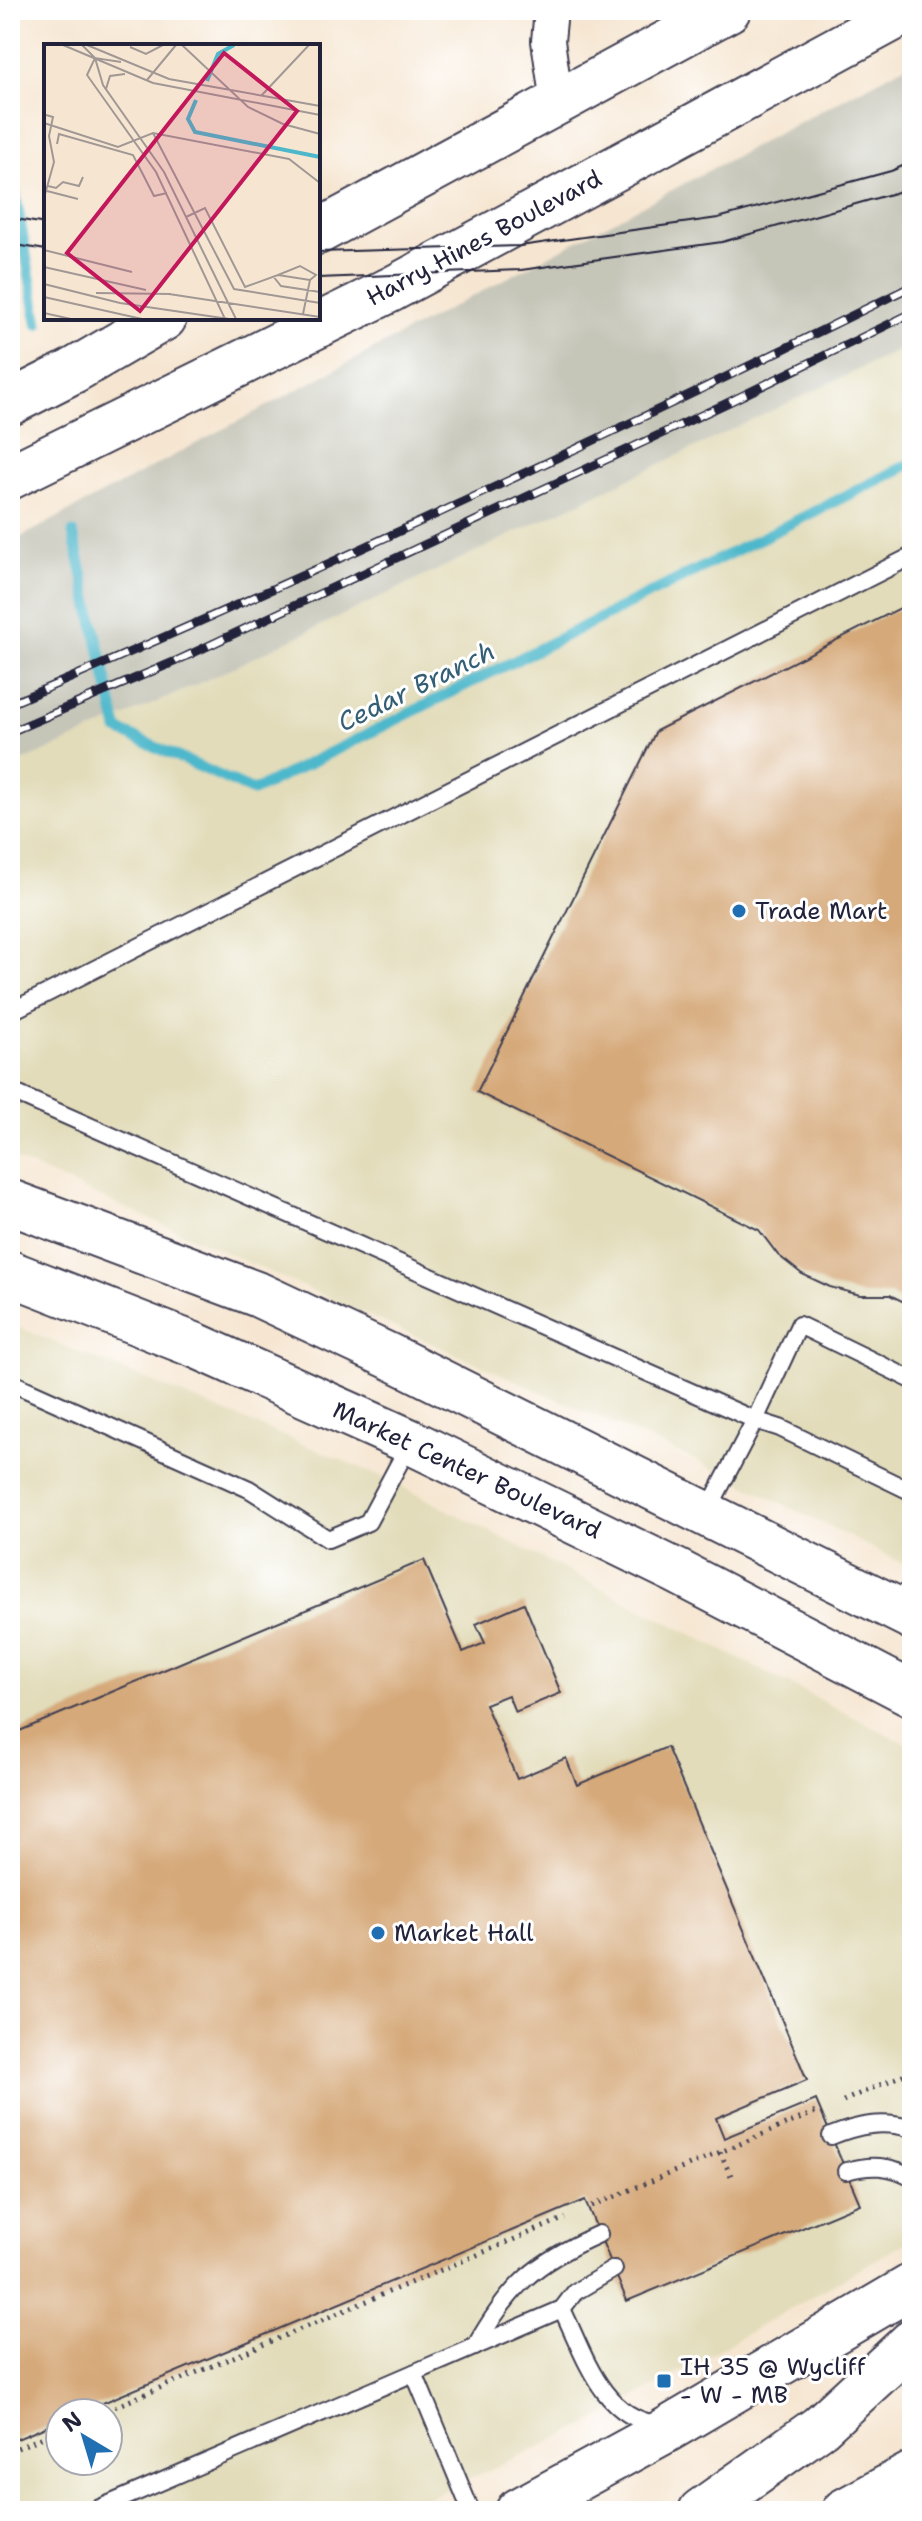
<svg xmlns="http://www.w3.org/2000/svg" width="922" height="2521" viewBox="0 0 922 2521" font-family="'Shantell Sans',sans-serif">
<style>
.built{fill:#e2dcba;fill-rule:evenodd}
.industrial{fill:#c5c5b8}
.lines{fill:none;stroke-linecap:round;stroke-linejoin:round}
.stream{stroke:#4eb8cb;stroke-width:11}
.building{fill:#d5a979}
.lane-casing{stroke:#423f52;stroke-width:20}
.street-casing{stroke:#423f52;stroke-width:36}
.secondary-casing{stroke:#423f52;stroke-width:48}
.primary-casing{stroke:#423f52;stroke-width:48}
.highway-casing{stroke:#423f52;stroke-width:48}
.path{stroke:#423f52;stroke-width:5;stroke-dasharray:2 6;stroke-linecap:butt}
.lane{stroke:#fff;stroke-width:16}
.street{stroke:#fff;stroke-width:32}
.secondary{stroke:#fff;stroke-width:44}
.primary{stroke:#fff;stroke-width:44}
.highway{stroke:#fff;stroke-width:44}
.tram{stroke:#22223b;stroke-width:2}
.rail-casing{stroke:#22223b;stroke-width:9}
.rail{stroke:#fff;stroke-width:6;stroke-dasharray:18;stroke-linecap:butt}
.poi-dot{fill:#1f6fb2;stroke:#fff;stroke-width:3}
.labels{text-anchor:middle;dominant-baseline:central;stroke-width:6;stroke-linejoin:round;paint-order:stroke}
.street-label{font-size:24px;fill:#22223b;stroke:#fff}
.poi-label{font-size:24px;fill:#22223b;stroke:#fff;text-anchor:start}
.water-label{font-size:26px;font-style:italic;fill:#345e75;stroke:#fff}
.inset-river{fill:none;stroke:#4eb8cb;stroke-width:4}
.inset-road{fill:none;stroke:#a19895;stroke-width:2}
.view{fill:#c2185b;fill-opacity:0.15;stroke:#c2185b;stroke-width:4}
.inset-edge{fill:none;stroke:#22223b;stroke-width:4}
</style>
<rect width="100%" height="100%" fill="#fff"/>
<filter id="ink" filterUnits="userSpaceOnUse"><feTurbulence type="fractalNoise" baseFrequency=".0125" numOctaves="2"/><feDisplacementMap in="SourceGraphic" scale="16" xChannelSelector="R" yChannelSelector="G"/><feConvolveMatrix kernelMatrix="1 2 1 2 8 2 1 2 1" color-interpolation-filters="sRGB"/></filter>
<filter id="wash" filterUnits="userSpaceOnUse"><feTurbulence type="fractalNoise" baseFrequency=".006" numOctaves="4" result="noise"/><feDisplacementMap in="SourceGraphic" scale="32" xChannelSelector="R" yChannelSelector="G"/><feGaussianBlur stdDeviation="1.8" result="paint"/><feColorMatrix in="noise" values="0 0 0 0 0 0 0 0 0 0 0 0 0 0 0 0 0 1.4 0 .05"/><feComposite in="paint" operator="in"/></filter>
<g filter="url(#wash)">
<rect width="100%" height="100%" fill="#f6e6d1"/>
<g class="built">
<path d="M912,344V1568L693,1459L10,1157V767L196,685Z"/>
<path d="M10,1324L381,1476L912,1747V2239L587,2425L399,2511H10ZM60,2413H108V2461H60Z"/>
</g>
<path class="industrial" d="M912,62V344L196,685L10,767V543Z"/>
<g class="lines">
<g class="stream">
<path d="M10,163L38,324"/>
<path d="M73,533L118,730L253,791L912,463"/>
</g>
</g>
<g id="blocks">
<g class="building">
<path d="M912,602V1306L890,1295H860L830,1287L802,1274L778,1255L759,1230L477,1092L656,731Z"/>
<path d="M424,1560L463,1652L485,1643L476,1624L524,1603L561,1693L515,1712L508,1695L485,1704L517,1779L566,1758L577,1785L667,1747L807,2080L716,2118L724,2138L816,2100L860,2204L627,2301L585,2200L79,2413H60V2421L10,2442V1735Z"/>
</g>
</g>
</g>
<g filter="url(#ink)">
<use href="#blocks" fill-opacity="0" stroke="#423f52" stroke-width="2"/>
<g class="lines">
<defs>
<g id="lane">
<path d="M10,1012L912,556"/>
<path d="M10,1091L755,1420L780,1428L912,1492"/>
<path d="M10,1382L249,1489L328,1539L368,1522L409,1445"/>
<path d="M707,1512L755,1420L799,1325L912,1380"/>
<path d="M831,2136C858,2125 883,2120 912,2129"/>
<path d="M846,2171C870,2164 890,2165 912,2177"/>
<path d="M562,2309C584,2353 601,2417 657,2424"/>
<path d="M475,2347C510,2285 534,2263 599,2234"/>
<path d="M414,2373L471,2511"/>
<path d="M93,2511L562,2309L575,2292L614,2269"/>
</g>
<path id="street" d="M551,10L548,41L557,103"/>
<g id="secondary">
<path d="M10,1202L259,1295L389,1356L912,1617"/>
<path d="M10,1273L197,1346L411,1442L676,1571L912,1694"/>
<path d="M518,2511L663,2432L912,2286"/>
</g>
<g id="primary">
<path d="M318,232L728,10"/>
<path d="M10,403L73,371L164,318"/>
<path d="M10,477L392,289L909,10"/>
</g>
<g id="highway">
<path d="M701,2511L820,2427L912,2342"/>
<path d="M844,2511L912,2474"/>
</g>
</defs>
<use href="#lane" class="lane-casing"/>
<use href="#street" class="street-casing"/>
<use href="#secondary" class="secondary-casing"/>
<use href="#primary" class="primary-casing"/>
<use href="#highway" class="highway-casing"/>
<g class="path">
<path d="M843,2101L912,2071"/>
<path d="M720,2152L732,2178"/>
<path d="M592,2206L816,2112"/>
<path d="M100,2413L565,2218"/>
<path d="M10,2451L60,2430"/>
</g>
<use href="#lane" class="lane"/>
<use href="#street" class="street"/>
<use href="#secondary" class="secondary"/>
<use href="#primary" class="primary"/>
<use href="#highway" class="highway"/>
<g class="tram">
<path d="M10,218L46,224"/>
<path d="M10,244L46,250"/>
<path d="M318,252L520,246L718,218L891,171L912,162"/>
<path d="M318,278L521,270L722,242L912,188"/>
</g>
<defs>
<g id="rail">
<path d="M10,704C315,574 615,433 912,286"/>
<path d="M10,732L176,661L725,404L912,313"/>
</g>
</defs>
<use href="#rail" class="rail-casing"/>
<use href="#rail" class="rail"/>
</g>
</g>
<g class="poi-dot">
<circle cx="739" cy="911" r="8"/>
<circle cx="378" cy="1933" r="8"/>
<rect x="656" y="2373" width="16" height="16" rx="4"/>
</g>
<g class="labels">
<g class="street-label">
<text transform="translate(484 238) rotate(-28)">Harry Hines Boulevard</text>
<text transform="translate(467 1470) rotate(25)">Market Center Boulevard</text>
</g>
<g class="poi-label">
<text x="755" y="911">Trade Mart</text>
<text x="394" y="1933">Market Hall</text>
<text x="680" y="2367">IH 35 @ Wycliff<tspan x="680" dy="28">- W - MB</tspan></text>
</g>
<g class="water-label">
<text transform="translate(416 686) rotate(-26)">Cedar Branch</text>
</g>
</g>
<g transform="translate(44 44)">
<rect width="276" height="276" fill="#f6e6d1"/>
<path class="inset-river" d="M163,37L174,10L190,1M152,56L144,75L151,88L276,113"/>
<path class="inset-road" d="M19,1L109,39L276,71M38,1L51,14L59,41L120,128L192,275M43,1L125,35L276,62M138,1L204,63L239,80L276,90M86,3L102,10L119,1M77,18L51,14L43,31L112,128L181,275M103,36L132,1M62,45L66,32L81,30M217,52L265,1M0,79L74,103L109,89L245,115L276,139M109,89L190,245L276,259M13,100L15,90L89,111L110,152L123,149M4,142L12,144L19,138L35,142L39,133M3,147L34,155M0,154L10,118L5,92L9,73L2,71M142,173L161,164L201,243L234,231L266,236M0,206L88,228M0,223L102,246M234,231L256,222L272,231L266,236L259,270M229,232L237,242L276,248M0,240L76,259L185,275M52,249L127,250M125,250L276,273M0,253L98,275M0,269L27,275"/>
<path class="view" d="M180,9L253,67L96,267L23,209Z"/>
<rect width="276" height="276" class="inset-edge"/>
</g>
<rect width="922" height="2521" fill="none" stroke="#fff" stroke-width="40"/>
<g transform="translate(84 2437) rotate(322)"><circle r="38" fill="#ffffff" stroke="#a7a7b1" stroke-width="2"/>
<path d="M0-6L14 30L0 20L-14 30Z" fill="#1f6fb2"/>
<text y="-12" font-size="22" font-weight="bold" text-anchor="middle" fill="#22223b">N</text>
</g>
</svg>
